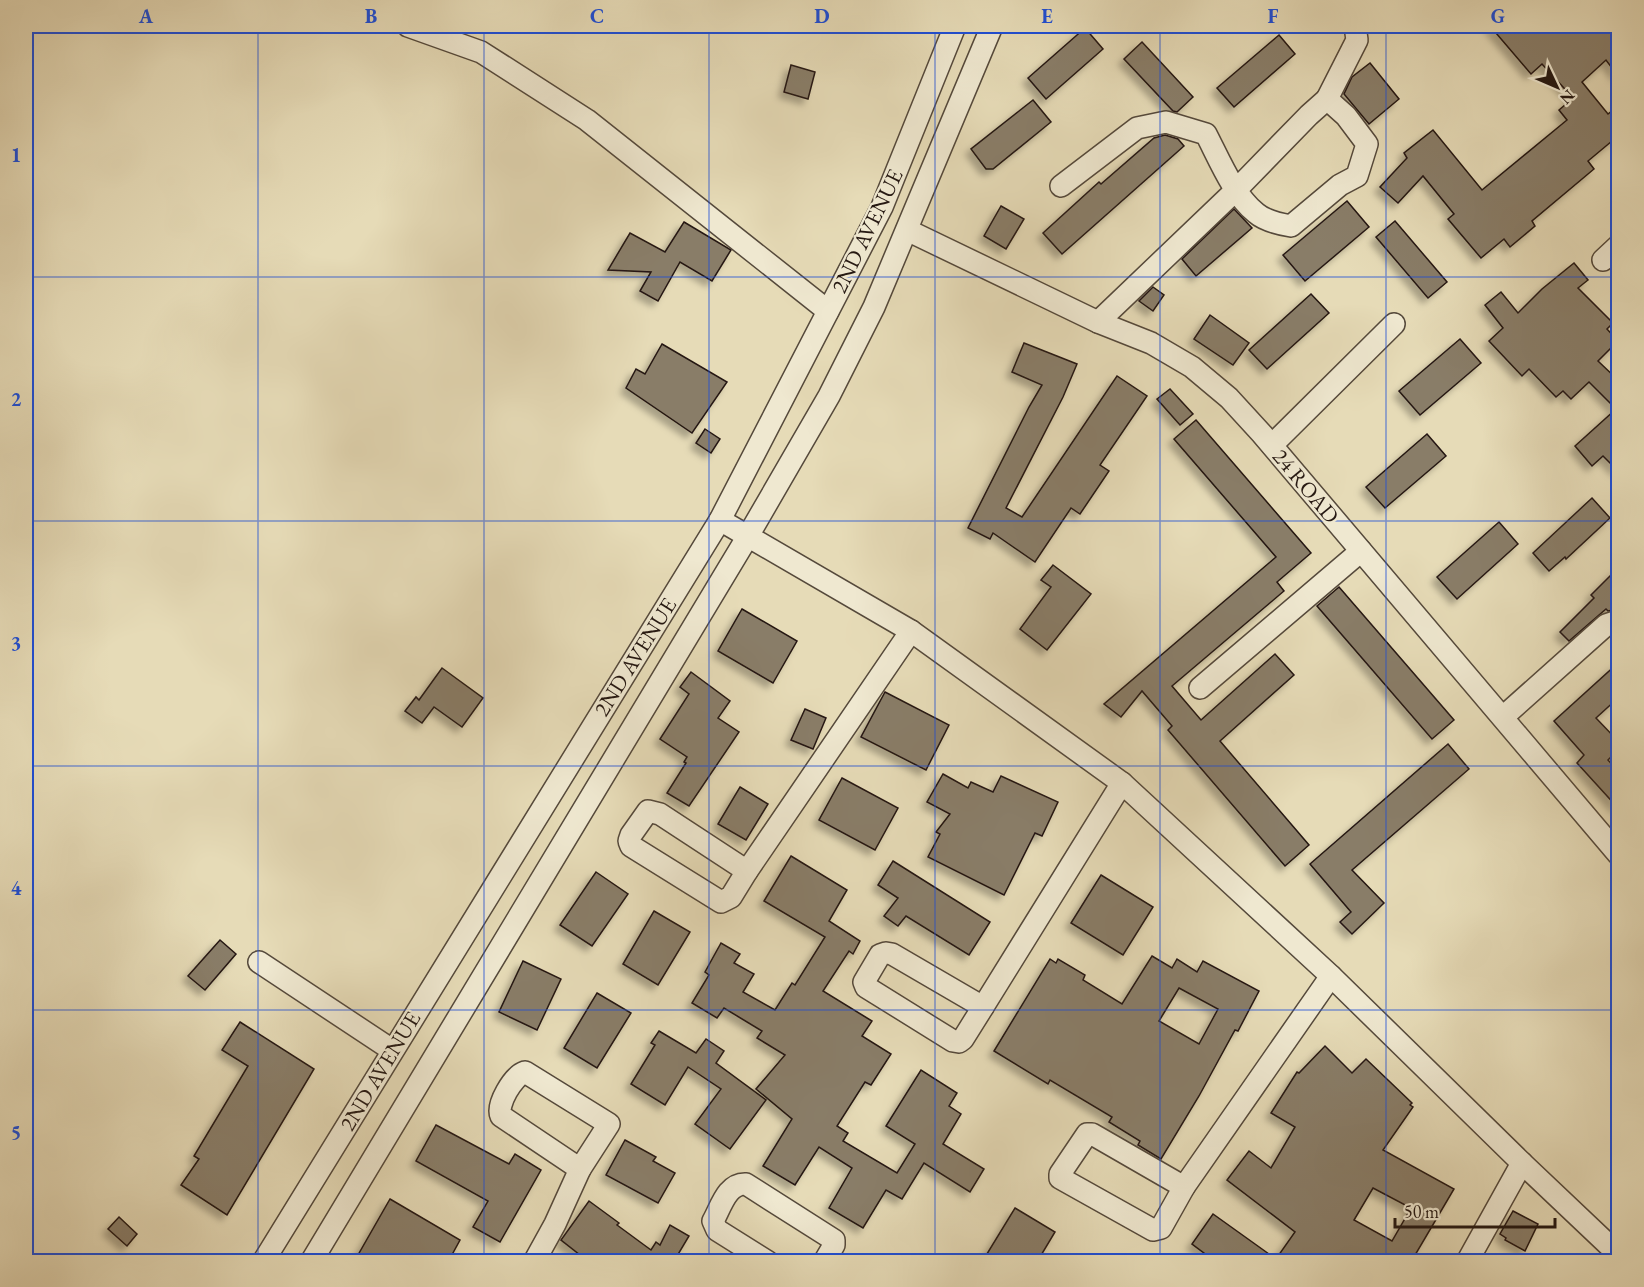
<svg xmlns="http://www.w3.org/2000/svg" width="1644" height="1287" viewBox="0 0 1644 1287" font-family="'EB Garamond',serif">
<style>
.building{fill:#897d68;stroke:#251812;stroke-width:1.5;fill-rule:evenodd;filter:url(#shadow)}
.lines{fill:none;stroke-linecap:round;stroke-linejoin:round}
.minor-casing{stroke:#55493b;stroke-width:24}
.minor{stroke:#efe8d0;stroke-width:21}
.grid{fill:none;stroke:#1d4ed8;stroke-width:1.5;stroke-opacity:0.55}
.labels{text-anchor:middle;dominant-baseline:central;stroke-width:4.5;stroke-linejoin:round;paint-order:stroke}
.street-label{font-size:22px;fill:#251812;stroke:#efe8d0}
.neatline{fill:none;stroke:#1d4ed8;stroke-width:2}
.grid-label{font-size:20px;text-anchor:middle;font-weight:bold;fill:#1d4ed8}
</style>
<defs>
<filter id="shadow"><feDropShadow dx="-5.5" dy="5.5" stdDeviation="3" flood-color="#0004"/></filter>
</defs>
<rect width="100%" height="100%" fill="#e6dbb7"/>
<filter id="stains"><feTurbulence type="fractalNoise" baseFrequency=".00333" numOctaves="4"/><feColorMatrix values="0 0 0 0 .2 0 0 0 0 .09 0 0 0 0 .02 0 0 0 .5 -.17"/></filter>
<radialGradient id="worn" r=".72"><stop offset=".6" stop-color="#630" stop-opacity="0"/><stop offset="1" stop-color="#630" stop-opacity=".3"/></radialGradient>
<g class="building">
<path d="M1490,26H1618V76L1606,60L1582,82L1608,114L1618,106V136L1588,161L1594,169L1532,221L1535,226L1510,247L1504,239L1481,258L1448,219L1454,214L1423,176L1398,203L1380,187L1407,158L1404,153L1433,130L1482,190L1567,120L1559,110L1573,98L1542,64L1531,74Z"/>
<path d="M1085,28L1103,49L1046,99L1028,78Z"/>
<path d="M1279,35L1295,54L1234,107L1217,88Z"/>
<path d="M1142,42L1193,97L1177,112L1173,111L1124,59Z"/>
<path d="M1370,63L1399,99L1369,124L1344,94L1352,77Z"/>
<path d="M791,65L815,72L808,99L784,92Z"/>
<path d="M1033,100L1051,122L993,169H986L971,149Z"/>
<path d="M1165,135L1178,139L1184,146L1062,254L1043,233L1099,182L1101,184L1154,138Z"/>
<path d="M1347,201L1369,227L1305,281L1283,255Z"/>
<path d="M1001,206L1024,219L1006,249L984,236Z"/>
<path d="M1234,209L1252,228L1196,276L1182,259Z"/>
<path d="M1395,221L1447,282L1428,298L1376,237Z"/>
<path d="M684,222L731,250L712,281L680,262L658,301L640,291L651,272L608,270L630,233L665,252Z"/>
<path d="M1574,263L1588,280L1578,288L1613,323L1607,329L1618,341L1598,361L1618,380V471L1603,456L1592,466L1575,446L1616,409L1589,382L1571,399L1563,391L1556,397L1529,369L1522,376L1489,341L1503,328L1485,305L1501,292L1518,313L1542,289Z"/>
<path d="M1153,287L1164,295L1153,311L1139,301Z"/>
<path d="M1311,294L1329,313L1267,369L1249,350Z"/>
<path d="M1210,315L1249,343L1233,365L1194,339Z"/>
<path d="M1460,339L1481,363L1420,415L1399,391Z"/>
<path d="M1024,343L1077,364L1063,397L1006,508L1022,517L1117,376L1147,396L1100,465L1109,471L1080,514L1071,508L1035,562L993,533L990,539L968,528L1029,407L1042,385L1012,372Z"/>
<path d="M662,344L727,382L692,433L626,388L636,369L645,374Z"/>
<path d="M1170,389L1193,414L1180,425L1157,399Z"/>
<path d="M1196,420L1311,553L1277,582L1284,591L1172,686L1201,720L1275,654L1294,675L1220,741L1309,845L1285,866L1168,730L1172,726L1142,691L1121,717L1104,704L1276,557L1174,439Z"/>
<path d="M705,429L720,439L711,453L696,443Z"/>
<path d="M1427,434L1446,456L1385,508L1366,487Z"/>
<path d="M1592,498L1610,518L1566,559L1565,557L1549,571L1533,553Z"/>
<path d="M1499,522L1518,544L1457,599L1437,577Z"/>
<path d="M1053,565L1091,594L1047,650L1020,629L1051,587L1041,580Z"/>
<path d="M1618,568V609L1608,611L1606,609L1569,641L1560,632L1594,598L1591,595Z"/>
<path d="M1339,587L1454,720L1432,739L1317,606Z"/>
<path d="M742,609L797,641L773,683L718,651Z"/>
<path d="M1618,663V698L1596,718L1618,741V750L1608,760L1618,771V808L1577,763L1584,755L1554,721Z"/>
<path d="M442,668L483,698L462,727L434,707L422,723L405,711L416,697L419,700Z"/>
<path d="M691,672L730,701L718,718L739,732L689,806L667,793L686,763L684,762L687,757L660,739L689,694L680,687Z"/>
<path d="M885,692L949,725L926,770L861,737Z"/>
<path d="M805,709L826,718L813,749L791,740Z"/>
<path d="M1448,744L1469,769L1352,870L1384,903L1352,934L1340,922L1351,912L1310,864Z"/>
<path d="M943,774L968,788L971,782L993,792L1001,776L1058,802L1042,836L1035,833L1004,895L928,857L940,834L936,832L950,814L927,802Z"/>
<path d="M842,778L898,808L875,850L819,820Z"/>
<path d="M740,787L768,804L746,840L718,824Z"/>
<path d="M791,856L847,890L829,921L860,941L853,954L849,951L823,991L872,1021L862,1036L891,1054L871,1085L865,1082L837,1126L848,1133L843,1141L897,1173L915,1144L886,1126L921,1070L957,1093L949,1106L961,1114L943,1144L984,1169L970,1192L924,1163L902,1199L886,1190L863,1228L829,1208L852,1168L819,1147L795,1185L763,1166L792,1119L756,1089L785,1055L757,1038L762,1031L724,1008L717,1018L692,1003L709,975L705,972L721,943L740,954L734,963L754,974L743,992L775,1010L792,983L795,985L825,937L764,901Z"/>
<path d="M893,861L990,922L969,955L906,916L898,926L884,916L898,898L878,885Z"/>
<path d="M596,872L628,894L592,946L560,925Z"/>
<path d="M1101,875L1153,907L1123,955L1071,923Z"/>
<path d="M654,911L690,932L658,985L623,964Z"/>
<path d="M220,940L236,954L205,990L188,976Z"/>
<path d="M1152,956L1172,968L1177,959L1197,972L1203,961L1259,991L1238,1031L1235,1030L1199,1096L1161,1159L1138,1145L1140,1141L1109,1122L1112,1117L1050,1080L1048,1084L994,1051L1050,959L1056,963L1058,959L1085,975L1083,980L1122,1004ZM1179,988L1218,1009L1199,1044L1159,1021Z"/>
<path d="M523,961L561,979L537,1030L499,1012Z"/>
<path d="M597,993L631,1013L597,1068L564,1048Z"/>
<path d="M240,1022L314,1069L227,1215L181,1185L199,1159L194,1156L248,1066L222,1050Z"/>
<path d="M659,1031L696,1053L706,1039L724,1051L716,1063L766,1100L730,1149L695,1124L721,1089L688,1067L665,1105L631,1084L655,1045L651,1043Z"/>
<path d="M1325,1046L1352,1073L1366,1059L1412,1103L1410,1105L1413,1107L1383,1150L1454,1189L1411,1262H1353L1341,1255L1337,1262H1216L1192,1244L1213,1214L1276,1259L1295,1232L1227,1180L1249,1151L1271,1168L1295,1127L1271,1113L1297,1072L1299,1073ZM1373,1188L1411,1208L1392,1241L1354,1220Z"/>
<path d="M436,1125L509,1164L515,1154L541,1170L500,1242L473,1227L488,1201L416,1161Z"/>
<path d="M625,1140L656,1157L653,1161L675,1173L658,1203L606,1175Z"/>
<path d="M390,1199L460,1240L448,1262H354Z"/>
<path d="M589,1201L619,1223L617,1225L651,1250L656,1242L660,1245L670,1225L689,1236L677,1256L686,1262H589L561,1240Z"/>
<path d="M1015,1208L1055,1232L1037,1262H982Z"/>
<path d="M1513,1211L1538,1224L1525,1251L1505,1240L1506,1238L1500,1234Z"/>
<path d="M119,1217L137,1234L127,1246L108,1229Z"/>
</g>
<g class="lines">
<defs>
<g id="minor">
<path d="M408,26L481,52L587,120L828,311"/>
<path d="M1327,99L1357,40L1355,26"/>
<path d="M1061,186L1137,128L1166,122L1206,134C1219,159 1234,196 1256,213C1265,221 1279,224 1291,226L1340,185L1357,176L1367,144L1346,116L1327,99L1309,115L1236,190L1098,322"/>
<path d="M907,230L1098,322L1151,343L1192,367L1229,398L1262,434L1618,854"/>
<path d="M1603,260L1618,246"/>
<path d="M1272,445L1394,324"/>
<path d="M720,520L911,631L1122,783L1331,976L1522,1163L1618,1254"/>
<path d="M1200,688L1361,551"/>
<path d="M1503,717L1606,625L1618,621"/>
<path d="M648,811L660,814L747,871L731,897L721,902L631,846L629,841L631,835Z"/>
<path d="M747,871L911,631"/>
<path d="M886,953L892,954L983,1007L963,1039L959,1042L953,1041L866,987L864,982L880,955Z"/>
<path d="M259,962L392,1050"/>
<path d="M983,1007L1122,783"/>
<path d="M525,1072L609,1124L580,1169L501,1116C496,1105 513,1076 525,1072Z"/>
<path d="M1087,1134H1092L1184,1187L1161,1228L1153,1230L1060,1178V1174Z"/>
<path d="M1184,1187L1331,976"/>
<path d="M263,1262L720,520L882,207L955,26"/>
<path d="M311,1262L748,536L829,396L874,307L992,26"/>
<path d="M534,1262L555,1224L580,1169"/>
<path d="M768,1262L717,1230L713,1221C721,1207 727,1183 746,1184L834,1240V1245L824,1262"/>
<path d="M1467,1262L1522,1163"/>
</g>
</defs>
<use href="#minor" class="minor-casing"/>
<use href="#minor" class="minor"/>
</g>
<path class="grid" d="M258,26V1262M484,26V1262M709,26V1262M935,26V1262M1160,26V1262M1386,26V1262M26,277H1618M26,521H1618M26,766H1618M26,1010H1618"/>
<g class="labels">
<g class="street-label">
<text transform="translate(867 231) rotate(-64)">2ND AVENUE</text>
<text transform="translate(1306 486) rotate(50)">24 ROAD</text>
<text transform="translate(635 657) rotate(-58)">2ND AVENUE</text>
<text transform="translate(380 1071) rotate(-59)">2ND AVENUE</text>
</g>
</g>
<rect width="1644" height="1287" fill="none" stroke="#e6dbb7" stroke-width="66"/>
<g transform="translate(1557 87) rotate(134)" stroke="#efe8d0" stroke-width="4.5" paint-order="stroke">
<path d="M0-4.5L10 22L0 15L-10 22Z" fill="#251812"/>
<text y="-9" font-size="16" font-weight="bold" text-anchor="middle" fill="#251812">N</text>
</g>
<path d="M1395 1218v9h160v-9" fill="none" stroke="#251812" stroke-width="3"/>
<text x="1404" y="1218" font-size="18" fill="#251812" stroke="#efe8d0" stroke-width="4.5" paint-order="stroke">50 m</text>
<rect x="33" y="33" width="1578" height="1221" class="neatline"/>
<g class="grid-label">
<text x="146" y="23">A</text>
<text x="371" y="23">B</text>
<text x="597" y="23">C</text>
<text x="822" y="23">D</text>
<text x="1047" y="23">E</text>
<text x="1273" y="23">F</text>
<text x="1498" y="23">G</text>
<text x="16" y="162">1</text>
<text x="16" y="406">2</text>
<text x="16" y="650">3</text>
<text x="16" y="895">4</text>
<text x="16" y="1139">5</text>
</g>
<rect width="100%" height="100%" filter="url(#stains)"/>
<rect width="100%" height="100%" fill="url(#worn)"/>
</svg>
